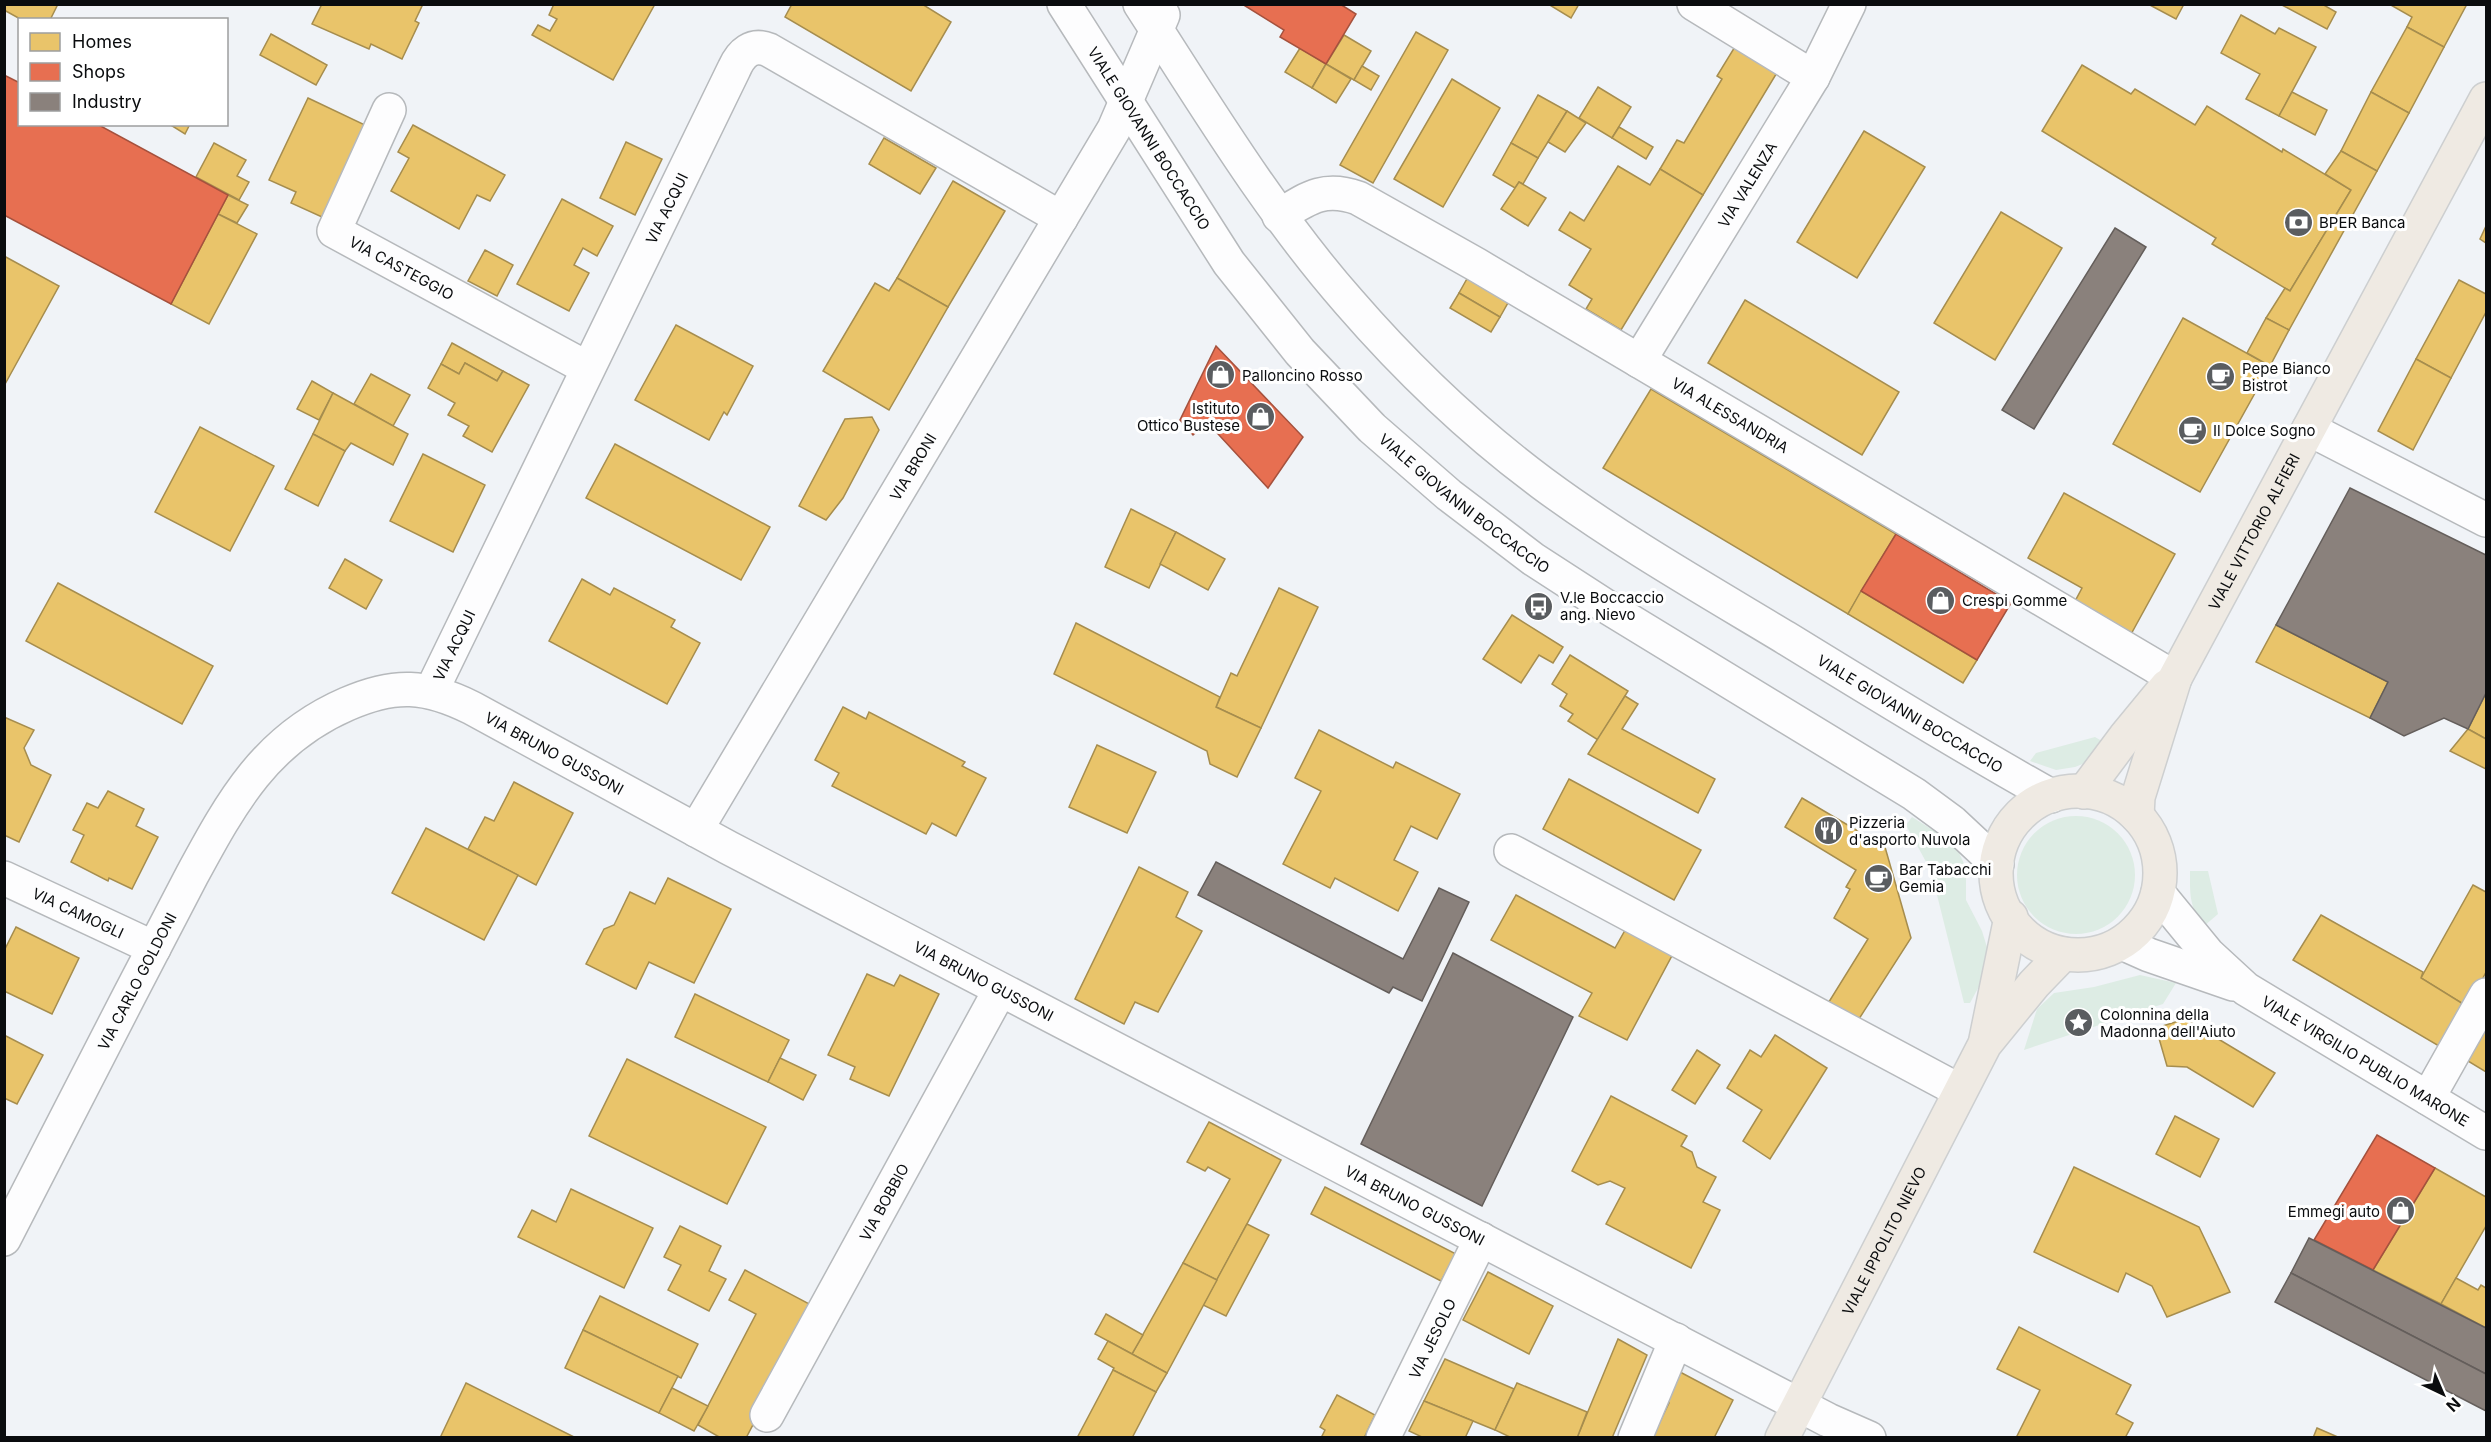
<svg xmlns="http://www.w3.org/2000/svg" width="2491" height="1442" viewBox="0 0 2491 1442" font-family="Inter,sans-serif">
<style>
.green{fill:#ddece4}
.homes{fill:#e9c46a;stroke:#a68d4e;stroke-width:1.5}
.shops{fill:#e76f51;stroke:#a5513d;stroke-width:1.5}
.industry{fill:#8a817c;stroke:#645e5b;stroke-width:1.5}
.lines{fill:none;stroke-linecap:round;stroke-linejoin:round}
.minor-casing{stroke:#b6b9bc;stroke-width:36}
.major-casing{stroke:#cdcfd0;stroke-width:36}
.minor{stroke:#fdfdfe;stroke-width:33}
.major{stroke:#efeae3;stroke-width:33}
.labels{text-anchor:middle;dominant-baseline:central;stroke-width:6;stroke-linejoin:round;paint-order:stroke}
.street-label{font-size:15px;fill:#0a0c0e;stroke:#fff}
.poi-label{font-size:15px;fill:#0a0c0e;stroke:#fff;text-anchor:start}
</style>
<rect width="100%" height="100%" fill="#f0f3f7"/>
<g class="green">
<path d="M2095,737L2107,744L2095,759L2075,767L2056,770L2030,761L2036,753Z"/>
<circle cx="2076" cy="875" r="59"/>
<path d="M1912,817L1955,844L1966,868V900L1982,931L1990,957L1983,979L1970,1003H1964L1931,871L1906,825Z"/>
<path d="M2190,871H2208L2218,914L2204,926C2189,906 2190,895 2190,871Z"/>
<path d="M2140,975L2176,983L2163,1004L2024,1050L2037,1009L2054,993L2094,987Z"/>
</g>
<g class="homes">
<path d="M4,4H58L50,20H22L4,10Z"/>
<path d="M322,4H423L415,21L419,23L402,59L371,44L369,49L312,24Z"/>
<path d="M554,4H655L613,80L532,35L538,25L550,31L557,19L549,15Z"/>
<path d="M792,4H922L951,22L911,91L785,17Z"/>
<path d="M1548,4H1579L1571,18Z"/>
<path d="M2148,4H2184L2176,19Z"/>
<path d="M2280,4H2322L2336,12L2327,29Z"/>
<path d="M2389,4H2467L2444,47L2407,27L2412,17Z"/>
<path d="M2241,15L2275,34L2279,28L2316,47L2279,116L2246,99L2260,74L2221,53Z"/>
<path d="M2407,27L2444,47L2409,113L2371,92Z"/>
<path d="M1416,32L1448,50L1373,183L1340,165Z"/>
<path d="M271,34L327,65L316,85L260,55Z"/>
<path d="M1344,35L1371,51L1354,80L1326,64Z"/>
<path d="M1736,45L1778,71L1703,195L1660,169L1677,140L1684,143L1722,79L1717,76Z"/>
<path d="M1300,48L1326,64L1312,88L1285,72Z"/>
<path d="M1326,64L1351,79L1336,103L1312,88Z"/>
<path d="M2082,65L2131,94L2135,89L2195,125L2207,106L2282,152L2283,149L2351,190L2290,291L2212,244L2216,238L2042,131Z"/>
<path d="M1362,66L1379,76L1371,90L1354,80Z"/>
<path d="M1452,79L1500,108L1443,207L1394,179Z"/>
<path d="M1598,87L1631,107L1612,138L1579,118Z"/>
<path d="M2292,92L2327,110L2315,135L2279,116Z"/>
<path d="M2371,92L2409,113L2377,171L2341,151Z"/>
<path d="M1538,95L1567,111L1538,158L1511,143Z"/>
<path d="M308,98L365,125L322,217L291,203L296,192L269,180Z"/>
<path d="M1567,111L1586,123L1565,152L1548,142Z"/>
<path d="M169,124H190L185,134Z"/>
<path d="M413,125L505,175L490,201L477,195L459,229L391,191L409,158L398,152Z"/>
<path d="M1619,127L1653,147L1646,159L1612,138Z"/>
<path d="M1864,131L1925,167L1857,278L1797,242Z"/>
<path d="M884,138L936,168L920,194L869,164Z"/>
<path d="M626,142L662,159L635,215L600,198Z"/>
<path d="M214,143L246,160L237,176L249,182L239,200L196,177Z"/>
<path d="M1511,143L1538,158L1523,184L1519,182L1515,188L1493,175Z"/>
<path d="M2341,151L2377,171L2289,330L2266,318L2285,288L2290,291L2351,190L2325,174Z"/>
<path d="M1618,166L1650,185L1660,169L1703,195L1621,330L1586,309L1592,299L1569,285L1591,249L1559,230L1570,212L1584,221Z"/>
<path d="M953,181L1005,211L948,307L897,278Z"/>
<path d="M1519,182L1546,198L1528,226L1501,209Z"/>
<path d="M228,195L248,205L237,223L218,214Z"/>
<path d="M562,199L613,226L597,256L583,248L574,265L589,273L569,311L517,284Z"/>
<path d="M2001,212L2062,248L1995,360L1934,323Z"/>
<path d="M218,214L257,234L209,324L171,304Z"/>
<path d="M2486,226V243L2480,239Z"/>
<path d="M485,250L513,265L497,296L468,281Z"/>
<path d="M4,256L59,286L4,386Z"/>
<path d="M1468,277L1509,301L1500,317L1459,293Z"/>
<path d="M897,278L948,307L889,410L823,371L875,283L889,291Z"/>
<path d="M2459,280L2486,294V312L2451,378L2416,359Z"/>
<path d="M1459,293L1500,317L1491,332L1450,308Z"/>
<path d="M1745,300L1899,392L1862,455L1708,363Z"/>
<path d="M2183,318L2270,366L2200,492L2113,444Z"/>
<path d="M2266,318L2289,330L2270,366L2247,353Z"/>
<path d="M676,325L753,366L727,415L724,412L709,440L635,400Z"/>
<path d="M452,343L503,371L497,381L465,363L459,374L441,364Z"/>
<path d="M2416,359L2451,378L2413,450L2378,431Z"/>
<path d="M465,363L497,381L503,371L529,385L492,452L463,436L469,426L448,415L455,403L428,388L441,364L459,374Z"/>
<path d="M371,374L410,395L393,426L354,404Z"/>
<path d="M312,381L333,393L319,420L297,409Z"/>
<path d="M1651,389L1896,534L1848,614L1603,468Z"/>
<path d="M333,393L408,434L393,465L351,443L345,451L313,434Z"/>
<path d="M872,417L879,430L843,498L826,520L799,506L845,419Z"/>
<path d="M200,427L274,466L230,551L155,512Z"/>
<path d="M313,434L345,451L318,506L285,489Z"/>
<path d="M615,444L770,527L741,580L586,498Z"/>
<path d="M423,454L485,485L453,552L390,521Z"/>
<path d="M2064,493L2175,554L2130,636L2073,605L2082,588L2028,558Z"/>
<path d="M1131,509L1176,532L1149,588L1105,567Z"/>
<path d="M1176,532L1225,559L1208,590L1160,564Z"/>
<path d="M345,559L382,580L366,609L329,588Z"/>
<path d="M582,579L610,595L614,588L675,620L671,627L700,643L667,704L549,641Z"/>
<path d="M58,583L213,666L182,724L26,641Z"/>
<path d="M1279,588L1318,607L1261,728L1216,707L1231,673L1237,676Z"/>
<path d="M1861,591L1977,660L1963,683L1848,614Z"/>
<path d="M1512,615L1563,647L1553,663L1539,655L1521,683L1483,659Z"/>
<path d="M1076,623L1220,697L1216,707L1261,728L1237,777L1210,764L1207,751L1054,674Z"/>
<path d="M2276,625L2388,682L2370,718L2256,662Z"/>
<path d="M1570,655L1628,691L1598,740L1568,721L1573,714L1560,706L1567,694L1552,684Z"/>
<path d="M2486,693V739L2468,729Z"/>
<path d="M1625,696L1638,704L1622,729L1715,779L1698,813L1588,754Z"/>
<path d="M843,707L866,719L869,712L965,762L962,766L986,778L956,836L932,823L926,834L832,786L839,773L815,760Z"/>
<path d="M4,717L34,730L24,748L31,765L51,775L19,842L4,835Z"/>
<path d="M2468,729L2486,739V769L2450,751Z"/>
<path d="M1319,730L1393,768L1396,762L1460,794L1437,839L1411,826L1394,860L1418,872L1398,911L1335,878L1330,888L1283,864L1321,791L1295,778Z"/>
<path d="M1097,745L1156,772L1127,833L1069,807Z"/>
<path d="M1569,779L1701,850L1674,900L1543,829Z"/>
<path d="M514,782L573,813L536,885L468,849L485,817L494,821Z"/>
<path d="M108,791L144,809L136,826L158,837L132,889L109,878L108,881L71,862L84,835L73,830L87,803L98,808Z"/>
<path d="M1802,798L1885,847L1911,938L1857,1022L1827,1005L1868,939L1834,918L1850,889L1846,887L1856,870L1785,827Z"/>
<path d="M426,828L518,875L484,940L392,893Z"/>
<path d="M1139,867L1188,892L1176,917L1202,931L1158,1012L1135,1002L1124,1024L1075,999Z"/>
<path d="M668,878L731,909L694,983L649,962L636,989L586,964L604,929L614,925L630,892L655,904Z"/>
<path d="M2473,885L2486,892V972L2468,1007L2421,978Z"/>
<path d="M1516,895L1615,948L1628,925L1675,950L1627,1040L1579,1016L1592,993L1491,940Z"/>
<path d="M2321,915L2423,972L2421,978L2468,1007L2444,1049L2293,960Z"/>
<path d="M16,927L79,958L52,1014L4,991V951Z"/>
<path d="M867,974L894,986L900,975L939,994L889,1096L850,1079L855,1067L828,1055Z"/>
<path d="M695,994L789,1040L768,1082L675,1037Z"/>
<path d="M2486,1018V1072L2463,1058Z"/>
<path d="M2185,1019L2275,1073L2253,1107L2187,1067L2167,1066L2156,1028Z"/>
<path d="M4,1035L43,1055L17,1104L4,1098Z"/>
<path d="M1775,1035L1827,1068L1770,1159L1743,1141L1762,1110L1727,1088L1750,1050L1761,1057Z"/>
<path d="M1697,1050L1720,1065L1695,1104L1672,1090Z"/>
<path d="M780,1058L816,1075L803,1100L768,1082Z"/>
<path d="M627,1059L766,1127L727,1204L589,1136Z"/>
<path d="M1611,1096L1687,1136L1681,1146L1692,1152L1697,1167L1716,1177L1703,1202L1720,1210L1691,1268L1606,1224L1625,1188L1610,1181L1598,1185L1572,1171Z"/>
<path d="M2175,1116L2219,1139L2200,1177L2156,1154Z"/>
<path d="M1209,1122L1281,1160L1217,1280L1183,1263L1230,1179L1208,1167L1205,1171L1187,1162Z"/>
<path d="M2074,1167L2199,1227L2230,1292L2167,1317L2152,1286L2126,1273L2118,1292L2034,1252Z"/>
<path d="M2435,1168L2486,1197V1226L2441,1304L2373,1270Z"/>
<path d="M1325,1187L1456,1254L1441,1281L1311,1214Z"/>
<path d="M571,1189L653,1228L624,1288L518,1237L532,1210L556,1222Z"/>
<path d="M1247,1224L1269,1235L1226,1316L1203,1305Z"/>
<path d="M680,1226L721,1246L709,1271L726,1279L709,1311L668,1290L681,1265L664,1257Z"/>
<path d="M1183,1263L1217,1280L1167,1373L1132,1354Z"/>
<path d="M745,1270L815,1307L746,1438H721L698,1425L756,1314L729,1300Z"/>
<path d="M1488,1272L1553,1306L1529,1354L1463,1320Z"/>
<path d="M2456,1278L2478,1290L2481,1285L2486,1288V1328L2441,1304Z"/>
<path d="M600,1296L698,1344L681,1378L583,1330Z"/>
<path d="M1106,1314L1143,1335L1132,1354L1095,1334Z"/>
<path d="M2019,1327L2131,1385L2116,1414L2133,1423L2125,1438H2016L2040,1390L1997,1369Z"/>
<path d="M583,1330L678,1376L659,1413L565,1368Z"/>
<path d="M1618,1339L1647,1355L1612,1438H1577Z"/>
<path d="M1108,1341L1167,1373L1156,1392L1113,1370L1114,1368L1098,1359Z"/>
<path d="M1445,1359L1514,1389L1495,1430L1424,1401Z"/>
<path d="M1113,1370L1156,1392L1132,1438H1077Z"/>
<path d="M1680,1372L1733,1400L1714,1438H1652L1669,1403L1664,1401Z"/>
<path d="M466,1383L576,1438H440Z"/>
<path d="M1517,1383L1587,1412L1577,1438H1512L1495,1430Z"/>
<path d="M672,1388L708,1406L694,1431L659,1413Z"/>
<path d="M1337,1395L1375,1415L1364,1438H1321L1325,1430L1320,1427Z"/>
<path d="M1424,1401L1473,1421L1465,1438H1424L1409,1431Z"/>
<path d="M2317,1428L2340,1438H2313Z"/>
</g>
<g class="shops">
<path d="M1242,4H1340L1356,14L1326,64L1280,37L1284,30Z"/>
<path d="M4,75L20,83V124H97L228,195L171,304L4,215Z"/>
<path d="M1216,346L1303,437L1268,488L1207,422L1193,435L1180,420Z"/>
<path d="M1896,534L2011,603L1977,660L1861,591Z"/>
<path d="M2377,1135L2435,1168L2373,1270L2314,1240Z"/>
</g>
<g class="industry">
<path d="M2115,228L2146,247L2034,429L2002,410Z"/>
<path d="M2350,488L2486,555V693L2468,729L2444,718L2404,736L2370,718L2388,682L2276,625Z"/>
<path d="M1216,862L1403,959L1439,888L1469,902L1422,1001L1393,987L1389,993L1198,895Z"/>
<path d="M1453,953L1573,1017L1482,1206L1361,1144Z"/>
<path d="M2309,1238L2486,1328V1374L2291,1273Z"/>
<path d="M2291,1273L2486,1374V1411L2275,1302Z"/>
</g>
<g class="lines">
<defs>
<g id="minor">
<path id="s1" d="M1064,4L1229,263L1300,352L1372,428L1449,495L1533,559L1604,605L1914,794L1952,822L1997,864"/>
<path id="s2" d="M1140,4C1206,106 1269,211 1349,302C1407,369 1471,430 1542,483C1619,540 1703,588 1786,638C1874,692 1961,746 2051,796"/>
<path d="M1694,4L1813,77"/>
<path id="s3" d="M389,110L334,231L587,368"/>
<path id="s4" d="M1279,216C1308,198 1324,186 1358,198L1477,265L2175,678"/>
<path id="s5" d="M1639,361L1813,77L1849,4"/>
<path d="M2309,429L2486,520"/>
<path id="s6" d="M431,692L734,69C741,53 752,43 769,50L1061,218"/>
<path id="s7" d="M696,830L1114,129L1163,15"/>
<path d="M1511,851L1960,1091"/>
<path id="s8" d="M4,878L154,948"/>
<path id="s9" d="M2158,893L2208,954L2246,989L2486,1133"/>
<path d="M2122,943L2149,955L2233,984"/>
<path d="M2428,1098L2486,995"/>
<path id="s10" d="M4,1239C46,1158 87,1077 129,996C150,956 171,915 192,875C232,801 266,739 347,704C395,683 426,685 472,708L729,848L1828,1420L1869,1438"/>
<path id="s11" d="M767,1415L1000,990"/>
<path id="s12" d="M1383,1438L1481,1239"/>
<path d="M1635,1438L1676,1340"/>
</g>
<g id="major">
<circle cx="2078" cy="873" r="82"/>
<path d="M2084,792L2125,737L2167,686"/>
<path id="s13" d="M2137,816L2138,797L2175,678L2486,99"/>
<path d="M1986,1039L2011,917"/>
<path id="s14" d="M1782,1438L1985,1044L2034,984L2063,954"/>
</g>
</defs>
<use href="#minor" class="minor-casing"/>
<use href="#major" class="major-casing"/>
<use href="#minor" class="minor"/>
<use href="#major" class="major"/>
</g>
<defs>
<symbol id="bank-disc" viewBox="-11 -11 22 22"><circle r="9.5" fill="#5a5d60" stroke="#fff"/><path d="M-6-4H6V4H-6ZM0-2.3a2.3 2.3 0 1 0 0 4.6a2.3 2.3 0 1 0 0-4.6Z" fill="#fff"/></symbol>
<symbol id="shop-disc" viewBox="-11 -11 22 22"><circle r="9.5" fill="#5a5d60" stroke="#fff"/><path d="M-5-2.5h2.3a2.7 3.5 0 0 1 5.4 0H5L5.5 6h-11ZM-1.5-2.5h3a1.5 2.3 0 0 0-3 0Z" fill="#fff"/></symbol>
<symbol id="cafe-disc" viewBox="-11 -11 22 22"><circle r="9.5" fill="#5a5d60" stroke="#fff"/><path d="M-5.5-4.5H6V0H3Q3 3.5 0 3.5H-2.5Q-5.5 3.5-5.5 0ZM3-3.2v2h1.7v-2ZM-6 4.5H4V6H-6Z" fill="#fff"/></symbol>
<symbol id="bus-disc" viewBox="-11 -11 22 22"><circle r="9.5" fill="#5a5d60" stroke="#fff"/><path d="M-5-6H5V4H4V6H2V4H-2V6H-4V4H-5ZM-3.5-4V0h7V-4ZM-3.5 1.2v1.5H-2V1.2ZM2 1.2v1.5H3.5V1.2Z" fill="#fff"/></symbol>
<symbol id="restaurant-disc" viewBox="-11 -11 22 22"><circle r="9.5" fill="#5a5d60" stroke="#fff"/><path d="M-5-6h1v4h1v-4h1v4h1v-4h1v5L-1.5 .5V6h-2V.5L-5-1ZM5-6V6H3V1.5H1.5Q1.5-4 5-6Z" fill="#fff"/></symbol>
<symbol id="sight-disc" viewBox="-11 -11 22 22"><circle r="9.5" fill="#5a5d60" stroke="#fff"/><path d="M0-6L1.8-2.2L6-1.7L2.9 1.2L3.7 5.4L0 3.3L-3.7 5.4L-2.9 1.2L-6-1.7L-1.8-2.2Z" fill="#fff"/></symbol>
</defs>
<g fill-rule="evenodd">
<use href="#bank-disc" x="2282" y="206" width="33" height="33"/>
<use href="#shop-disc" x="1204" y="358" width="33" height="33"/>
<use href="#cafe-disc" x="2204" y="360" width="33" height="33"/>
<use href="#shop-disc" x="1244" y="400" width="33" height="33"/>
<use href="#cafe-disc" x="2176" y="414" width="33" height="33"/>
<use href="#shop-disc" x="1924" y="584" width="33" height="33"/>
<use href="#bus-disc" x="1522" y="590" width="33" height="33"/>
<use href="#restaurant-disc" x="1812" y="814" width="33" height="33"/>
<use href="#cafe-disc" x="1862" y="862" width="33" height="33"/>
<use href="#sight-disc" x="2062" y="1006" width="33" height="33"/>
<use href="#shop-disc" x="2384" y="1194" width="33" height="33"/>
</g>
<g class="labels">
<g class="street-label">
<text stroke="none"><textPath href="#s1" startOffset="159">VIALE GIOVANNI BOCCACCIO</textPath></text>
<text stroke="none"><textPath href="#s5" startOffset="207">VIA VALENZA</textPath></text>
<text stroke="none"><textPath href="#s6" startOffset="538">VIA ACQUI</textPath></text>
<text stroke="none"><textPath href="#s3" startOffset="210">VIA CASTEGGIO</textPath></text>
<text stroke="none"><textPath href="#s4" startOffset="516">VIA ALESSANDRIA</textPath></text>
<text stroke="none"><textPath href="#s7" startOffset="423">VIA BRONI</textPath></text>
<text stroke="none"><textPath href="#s1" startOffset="645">VIALE GIOVANNI BOCCACCIO</textPath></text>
<text stroke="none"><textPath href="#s13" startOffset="310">VIALE VITTORIO ALFIERI</textPath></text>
<text stroke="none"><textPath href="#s6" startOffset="52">VIA ACQUI</textPath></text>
<text stroke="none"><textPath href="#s2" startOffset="1064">VIALE GIOVANNI BOCCACCIO</textPath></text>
<text stroke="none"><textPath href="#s10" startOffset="870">VIA BRUNO GUSSONI</textPath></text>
<text stroke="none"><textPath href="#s8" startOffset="82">VIA CAMOGLI</textPath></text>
<text stroke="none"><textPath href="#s10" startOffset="1356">VIA BRUNO GUSSONI</textPath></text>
<text stroke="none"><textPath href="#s10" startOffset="290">VIA CARLO GOLDONI</textPath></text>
<text stroke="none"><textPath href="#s9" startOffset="270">VIALE VIRGILIO PUBLIO MARONE</textPath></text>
<text stroke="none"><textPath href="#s11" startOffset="243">VIA BOBBIO</textPath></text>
<text stroke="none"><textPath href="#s10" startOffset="1842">VIA BRUNO GUSSONI</textPath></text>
<text stroke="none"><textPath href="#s14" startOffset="222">VIALE IPPOLITO NIEVO</textPath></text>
<text stroke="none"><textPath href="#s12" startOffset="111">VIA JESOLO</textPath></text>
</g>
<g class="poi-label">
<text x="2319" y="222">BPER Banca</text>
<text x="2242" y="368">Pepe Bianco<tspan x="2242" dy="17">Bistrot</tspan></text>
<text x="1242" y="375">Palloncino Rosso</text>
<text x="1240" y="408" text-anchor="end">Istituto<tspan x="1240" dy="17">Ottico Bustese</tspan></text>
<text x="2213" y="430">Il Dolce Sogno</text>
<text x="1560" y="597">V.le Boccaccio<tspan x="1560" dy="17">ang. Nievo</tspan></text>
<text x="1962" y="600">Crespi Gomme</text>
<text x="1849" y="822">Pizzeria<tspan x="1849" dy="17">d'asporto Nuvola</tspan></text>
<text x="1899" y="869">Bar Tabacchi<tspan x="1899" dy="17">Gemia</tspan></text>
<text x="2100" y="1014">Colonnina della<tspan x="2100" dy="17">Madonna dell'Aiuto</tspan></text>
<text x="2380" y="1211" text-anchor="end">Emmegi auto</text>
</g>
</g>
<rect width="2491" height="1442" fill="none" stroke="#0a0c0e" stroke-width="12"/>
<rect x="18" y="18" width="210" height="108" fill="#ffffff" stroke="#9d9e9f" stroke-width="1.5"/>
<rect x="30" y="33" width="30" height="18" fill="#e9c46a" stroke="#9d9e9f" stroke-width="1.5"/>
<text x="72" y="48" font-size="18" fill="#0a0c0e">Homes</text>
<rect x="30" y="63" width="30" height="18" fill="#e76f51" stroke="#9d9e9f" stroke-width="1.5"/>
<text x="72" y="78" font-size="18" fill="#0a0c0e">Shops</text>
<rect x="30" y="93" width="30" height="18" fill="#8a817c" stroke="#9d9e9f" stroke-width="1.5"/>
<text x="72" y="108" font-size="18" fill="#0a0c0e">Industry</text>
<g transform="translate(2443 1394) rotate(136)" stroke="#ffffff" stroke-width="4.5" paint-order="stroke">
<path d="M0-4.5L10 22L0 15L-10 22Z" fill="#0a0c0e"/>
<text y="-9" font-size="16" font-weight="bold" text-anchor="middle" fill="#0a0c0e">N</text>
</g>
</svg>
